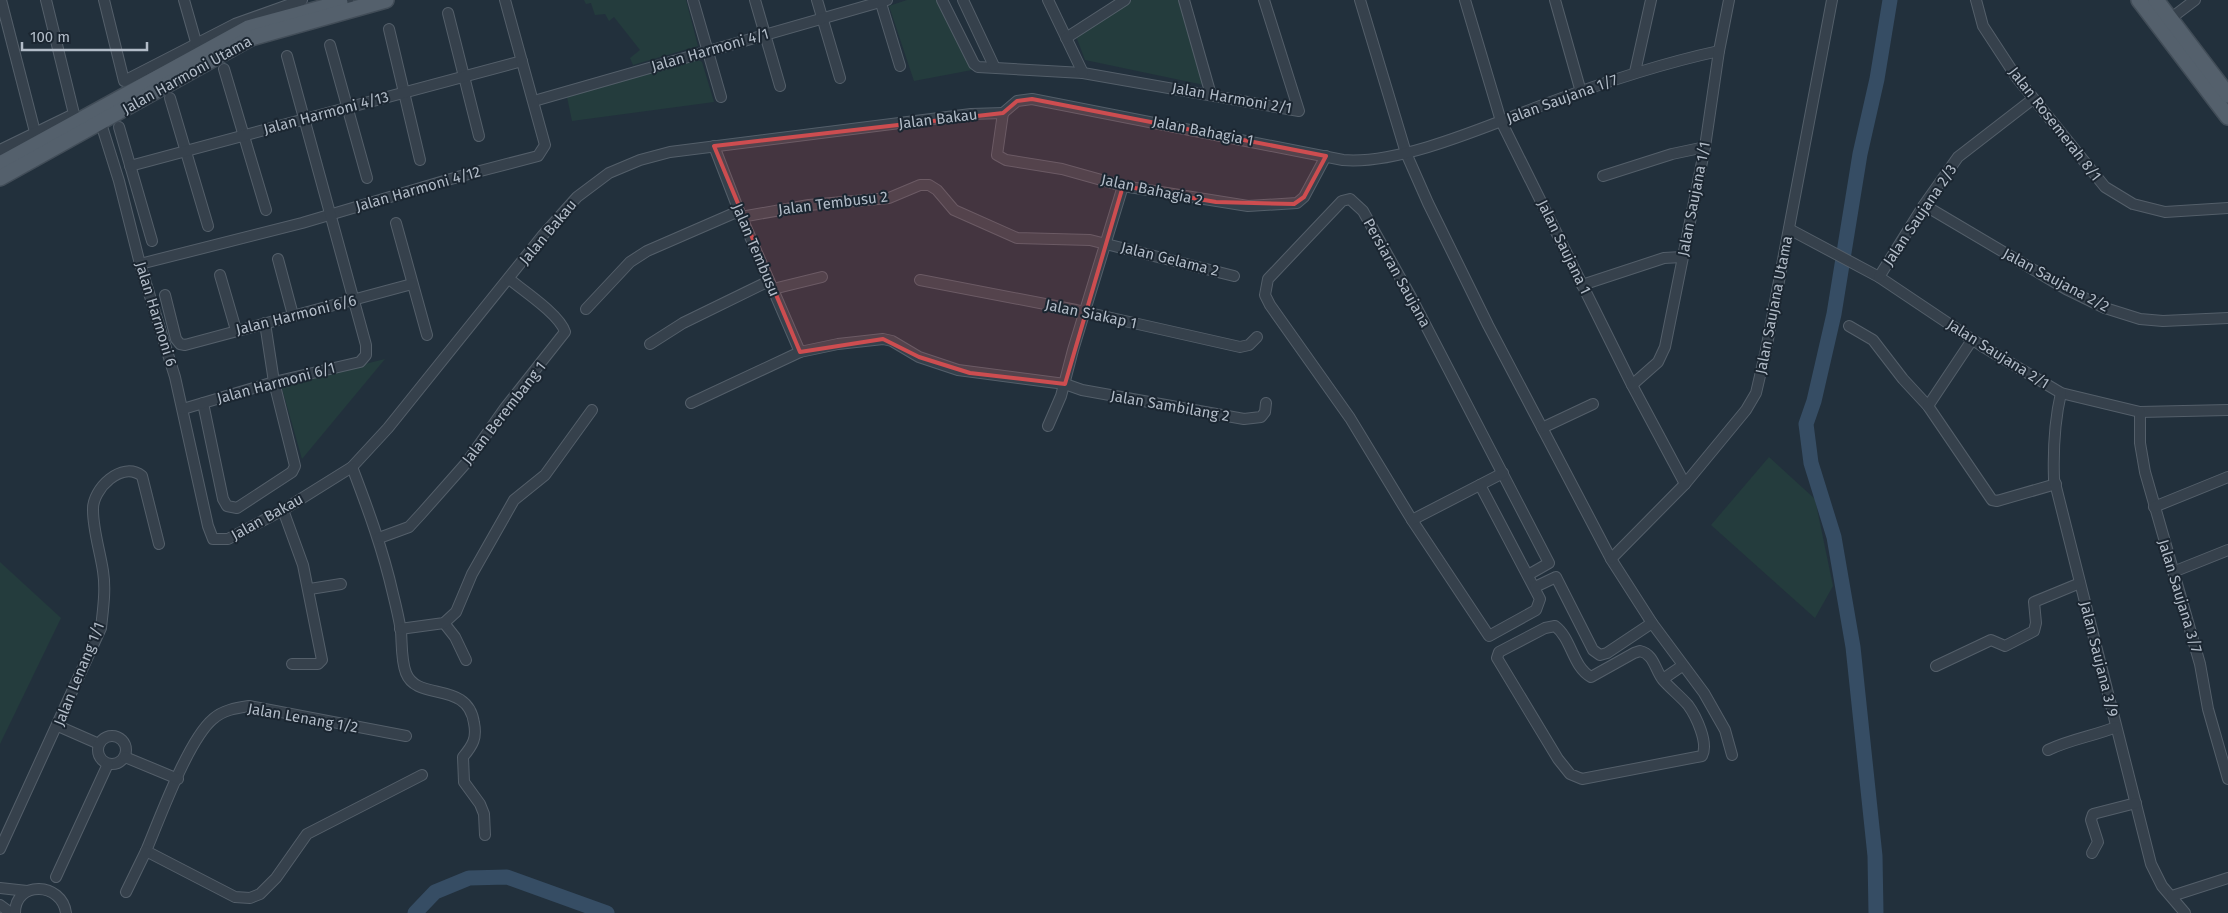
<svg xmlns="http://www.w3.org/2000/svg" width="2228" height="913" viewBox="0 0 2228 913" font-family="'Fira Sans',sans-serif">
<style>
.green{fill:#243c3d}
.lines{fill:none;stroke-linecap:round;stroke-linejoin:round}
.river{stroke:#364d64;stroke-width:15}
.street-casing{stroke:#545f6a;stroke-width:12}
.primary-casing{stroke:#424d58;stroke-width:18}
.street{stroke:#36414c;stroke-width:10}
.primary{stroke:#54606c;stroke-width:15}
.marked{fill:#cd4d50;fill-opacity:0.2;stroke:#cd4d50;stroke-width:4;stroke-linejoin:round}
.labels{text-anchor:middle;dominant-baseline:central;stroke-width:4;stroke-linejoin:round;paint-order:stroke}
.street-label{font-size:15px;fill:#b2bcc8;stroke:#1b2631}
</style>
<rect width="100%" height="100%" fill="#22303c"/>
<g class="green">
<path d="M584,0H686L698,46L633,65L630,58L640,50L614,17L609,21L605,14L595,15L591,3L586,4Z"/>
<path d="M907,0H939L972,70L914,81L889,6Z"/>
<path d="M1132,0H1179L1204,85L1085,60L1076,36Z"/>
<path d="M695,58L702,62L714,102L572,121L567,97Z"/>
<path d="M385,359L302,459L281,385Z"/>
<path d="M1769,457L1815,499L1833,586L1815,618L1711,525Z"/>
<path d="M0,562L61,618L0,744Z"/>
</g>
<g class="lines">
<g class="river">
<path d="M415,913L435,892L469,878L507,877L607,913"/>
<path d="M1876,913L1875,856L1853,647L1834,537L1811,463L1806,424L1814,401L1834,314L1860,154L1877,79L1890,0"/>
</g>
<defs>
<g id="street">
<path d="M1,0L35,132"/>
<path d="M104,0L124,81L235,24L302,0"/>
<path d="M184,0L196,42"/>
<path d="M348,0V1"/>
<path d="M693,0L721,97"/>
<path d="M755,0L780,86"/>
<path d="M817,0L840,78"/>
<path d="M880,0L900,66"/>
<path d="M942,0L974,64L978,67L1083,73L1299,111L1264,0"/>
<path d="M963,0L994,66"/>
<path d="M1048,0L1083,73"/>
<path d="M1184,0L1211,95"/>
<path d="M1360,0L1406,153L1428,203L1488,325L1611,559L1652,623L1704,693L1725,730L1732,755"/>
<path d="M1465,0L1501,121L1632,385L1685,484"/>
<path d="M1555,0L1581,92"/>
<path d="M1976,0L1983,26L2017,78L2105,187L2133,204L2165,212L2228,208"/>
<path d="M448,13L479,136"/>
<path d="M2166,22L2195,0"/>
<path d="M389,29L420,160"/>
<path d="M1066,38L1125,0"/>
<path d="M330,45L367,178"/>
<path d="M224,69L266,210"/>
<path d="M1635,72L1651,0"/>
<path d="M170,98L208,226"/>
<path d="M534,101L887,0"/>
<path d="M1003,113L1017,101L1032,99L1343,160C1399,165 1487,126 1540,106C1599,84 1658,64 1719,51"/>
<path d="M1003,113L997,155L1006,160L1062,169L1123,186L1248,206L1297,203L1304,197L1326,156"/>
<path d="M99,117L119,181L140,264L175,377L208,526L213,539H228L283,510L352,467L388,428L543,235L577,197L609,173L640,160L670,152L971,114L1003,113"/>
<path d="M119,127L152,241"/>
<path d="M714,146L739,211L800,352"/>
<path d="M0,150L74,114L46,0"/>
<path d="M130,166L522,61"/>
<path d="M1603,176L1672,154L1705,147"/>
<path d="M1924,205L2066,289L2105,308L2140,319L2163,321L2228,318"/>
<path d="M741,217L809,205L889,198L920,185H929L937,190L954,210L1017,238L1090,240L1234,276"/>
<path d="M396,223L427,335"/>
<path d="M1789,229L1879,277L1982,346L2061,393L2140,412L2228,410"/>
<path d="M278,259L293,315"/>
<path d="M140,264L302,223L461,176L538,156L545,145L505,0"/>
<path d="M220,275L236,330"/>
<path d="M1879,277L1924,205L1958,157L2033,99"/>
<path d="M920,280L1076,310L1240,347L1249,345L1257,337"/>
<path d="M1582,285L1664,258L1682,257"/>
<path d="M773,289L822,277"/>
<path d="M165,295L176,339L180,344L185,345L412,284"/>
<path d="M586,309L630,262L647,251L739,211"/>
<path d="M1849,326L1873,340L1903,379L1928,406L1992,500L1997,501L2056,484"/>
<path d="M650,344L683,323L769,281"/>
<path d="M1632,385L1658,362L1665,347L1705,147L1719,51L1729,0"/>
<path d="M2061,393C2054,423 2053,449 2054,479L2151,864L2162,886L2185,913"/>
<path d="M203,403L223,499L227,506L237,508L292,472L295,466L274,382L265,323"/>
<path d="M691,403L800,352L838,344L883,339L892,341L919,357L958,370L1065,384L1082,390L1244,419L1261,417L1265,412L1266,403"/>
<path d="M1928,406L1972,340"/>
<path d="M183,409L274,382L360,362L366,355V345L287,56"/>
<path d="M2140,412V443L2145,472L2200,664L2208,709L2228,779"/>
<path d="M1048,426L1061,396L1073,350L1123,186"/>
<path d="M1542,428L1593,404"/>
<path d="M352,467C368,509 383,550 393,594C396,606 399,619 401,631C402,644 401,660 406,673C417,702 468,680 474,723C477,738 473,745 463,757L464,782L480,804L484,814L485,835"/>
<path d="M1480,485L1540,599L1536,610L1489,636L1412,520L1350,418L1270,305L1265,295L1268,279L1342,201L1350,199L1363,211L1411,297L1549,563L1528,575"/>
<path d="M2154,507L2228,477"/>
<path d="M283,510L303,565L322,660L318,664H292"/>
<path d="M1412,520L1503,473"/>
<path d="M379,538L409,527L421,514L467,462L505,408L565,332C560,315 524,291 509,279"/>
<path d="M1611,559L1685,484L1746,410L1756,393L1766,350L1832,0"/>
<path d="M2173,572L2228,550"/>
<path d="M1535,587L1556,577L1593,650L1600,655L1607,653L1652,623"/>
<path d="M310,589L341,584"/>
<path d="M444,623L455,637L466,660"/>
<path d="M1555,626C1572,639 1572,666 1591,677L1634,653L1640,651C1654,654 1655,670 1663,680C1671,689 1680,696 1688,705C1696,716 1709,743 1702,756L1582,779L1570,774L1558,759L1497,658L1499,652L1545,628Z"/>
<path d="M400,629L444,623L456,612L472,574L514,500L545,475L592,410"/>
<path d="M1936,666L1991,640L2005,646L2034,631L2036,623L2034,602L2080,583"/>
<path d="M1663,679L1682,666"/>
<path d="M58,726L99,744"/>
<circle cx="112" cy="750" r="14"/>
<path d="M406,736L249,706C236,708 223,710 213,719C188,740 160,818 146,851L235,897L250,898L260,894L276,878L307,834L422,775"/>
<path d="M2048,750C2071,739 2094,736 2116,727"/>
<path d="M125,757L178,779"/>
<path d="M0,849L101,628C103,609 106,590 103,571C100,551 93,530 93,510C92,489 122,460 142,476L159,544"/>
<path d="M2092,853L2098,842L2091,820L2093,814L2136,803"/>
<path d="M56,877L108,764"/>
<path d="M0,888L27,891"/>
<path d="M126,892L146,851"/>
<path d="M2172,896L2228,878"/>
<path d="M0,905L11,913"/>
<path d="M15,913C15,880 62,882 66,913"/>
</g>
<g id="primary">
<path d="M2139,0L2228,117"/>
<path d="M2156,0L2228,95"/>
<path d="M0,164L248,28L340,3"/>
<path d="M0,178L251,38L386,0"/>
</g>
</defs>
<use href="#street" class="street-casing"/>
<use href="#primary" class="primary-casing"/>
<use href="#street" class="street"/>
<use href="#primary" class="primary"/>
</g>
<path class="marked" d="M1032,99L1326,156L1304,197L1294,204L1216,202L1123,186L1065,384L970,373L919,357L883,339L800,352L714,146L1003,113L1017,101Z"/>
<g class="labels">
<g class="street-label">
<text transform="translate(710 50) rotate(-16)">Jalan Harmoni 4/1</text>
<text transform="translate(187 75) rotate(-29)">Jalan Harmoni Utama</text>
<text transform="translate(1232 98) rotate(10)">Jalan Harmoni 2/1</text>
<text transform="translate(1562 99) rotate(-20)">Jalan Saujana 1/7</text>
<text transform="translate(326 113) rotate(-15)">Jalan Harmoni 4/13</text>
<text transform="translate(938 119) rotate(-7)">Jalan Bakau</text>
<text transform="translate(2055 124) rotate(52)">Jalan Rosemerah 8/1</text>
<text transform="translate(1203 131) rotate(11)">Jalan Bahagia 1</text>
<text transform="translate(418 189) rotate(-16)">Jalan Harmoni 4/12</text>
<text transform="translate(1152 190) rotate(12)">Jalan Bahagia 2</text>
<text transform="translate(1694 199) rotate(-79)">Jalan Saujana 1/1</text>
<text transform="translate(833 203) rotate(-7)">Jalan Tembusu 2</text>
<text transform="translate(1920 215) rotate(-56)">Jalan Saujana 2/3</text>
<text transform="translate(548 232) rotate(-50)">Jalan Bakau</text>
<text transform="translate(1564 247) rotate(64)">Jalan Saujana 1</text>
<text transform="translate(756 250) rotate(67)">Jalan Tembusu</text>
<text transform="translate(1170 259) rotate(14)">Jalan Gelama 2</text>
<text transform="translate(1397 273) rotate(61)">Persiaran Saujana</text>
<text transform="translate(2056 280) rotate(28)">Jalan Saujana 2/2</text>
<text transform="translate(1774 305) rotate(-79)">Jalan Saujana Utama</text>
<text transform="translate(156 314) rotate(73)">Jalan Harmoni 6</text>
<text transform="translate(1091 314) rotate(12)">Jalan Siakap 1</text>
<text transform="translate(296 315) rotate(-14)">Jalan Harmoni 6/6</text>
<text transform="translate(1998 354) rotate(32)">Jalan Saujana 2/1</text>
<text transform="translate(276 383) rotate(-15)">Jalan Harmoni 6/1</text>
<text transform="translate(1170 406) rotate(10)">Jalan Sambilang 2</text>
<text transform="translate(504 413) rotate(-52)">Jalan Berembang 1</text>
<text transform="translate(267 517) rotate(-29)">Jalan Bakau</text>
<text transform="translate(2180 596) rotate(73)">Jalan Saujana 3/7</text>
<text transform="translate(2099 659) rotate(76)">Jalan Saujana 3/9</text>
<text transform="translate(79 674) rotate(-68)">Jalan Lenang 1/1</text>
<text transform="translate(303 718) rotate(10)">Jalan Lenang 1/2</text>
</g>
</g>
<path d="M22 42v8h125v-8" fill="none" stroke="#b2bcc8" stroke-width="2.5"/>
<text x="30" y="42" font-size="15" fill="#b2bcc8" stroke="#1b2631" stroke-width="4" paint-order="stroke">100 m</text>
</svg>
